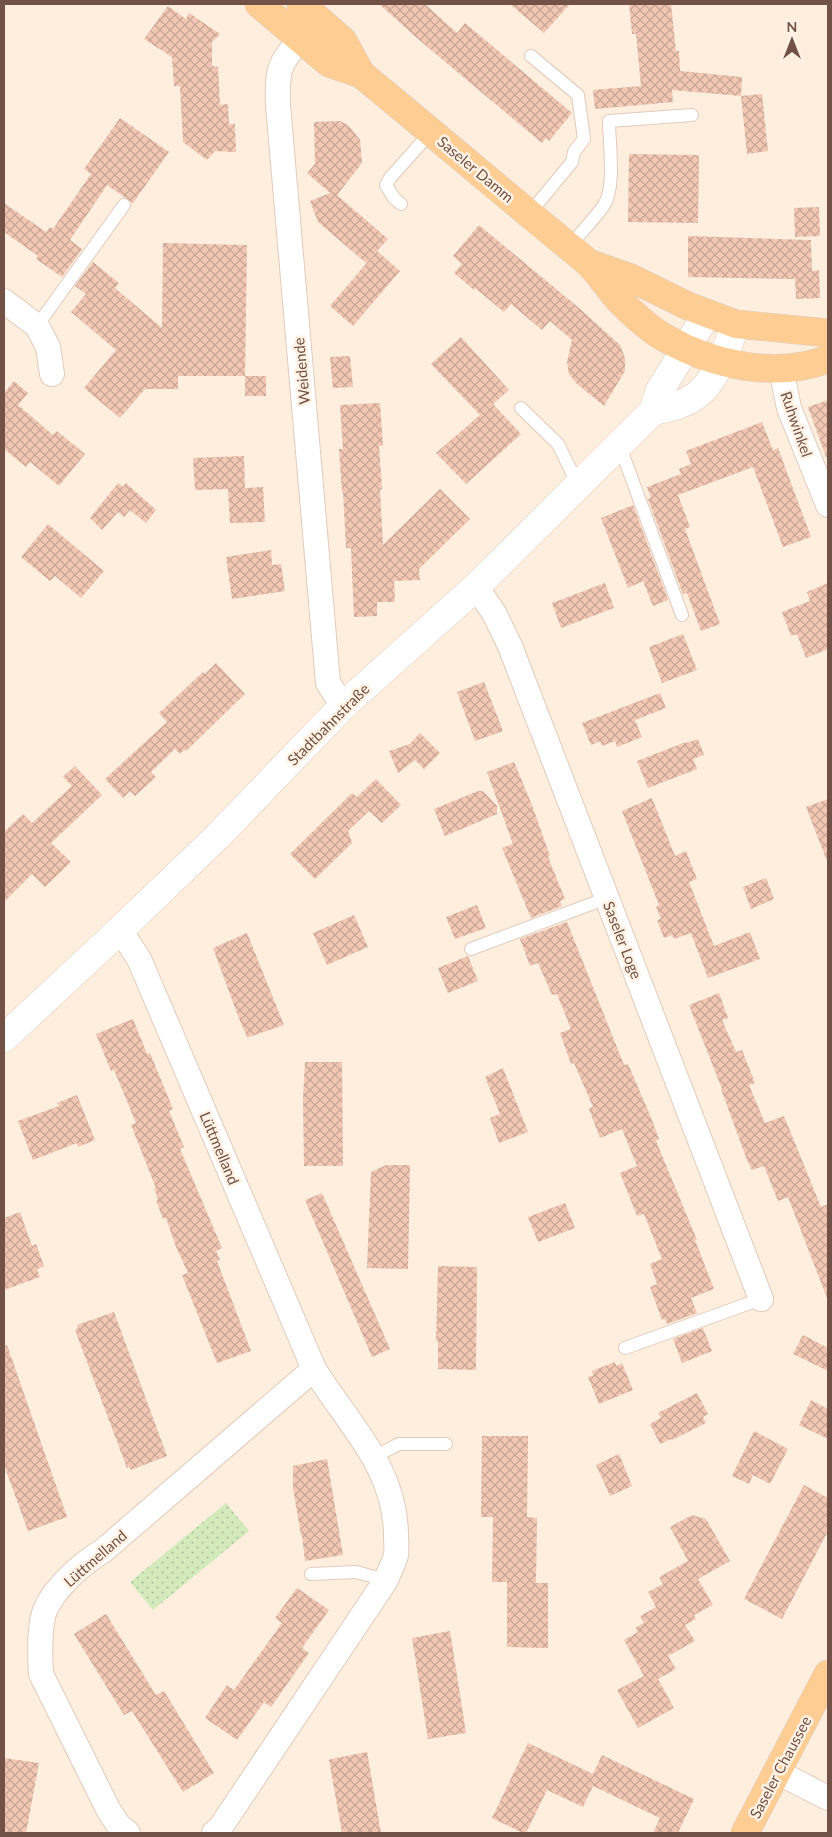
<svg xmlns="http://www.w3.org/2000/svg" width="832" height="1837" viewBox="0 0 832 1837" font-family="Lato,sans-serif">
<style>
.grass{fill:url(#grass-dots)}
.building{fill:url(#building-cross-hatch)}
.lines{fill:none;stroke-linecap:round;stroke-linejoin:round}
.service-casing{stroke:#e2cbbd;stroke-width:14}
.minor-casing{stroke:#e2cbbd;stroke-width:26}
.tertiary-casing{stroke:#e2cbbd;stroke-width:29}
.primary-casing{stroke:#dad2cf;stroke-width:29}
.service{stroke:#fff;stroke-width:12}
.minor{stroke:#fff;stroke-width:24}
.tertiary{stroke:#fff;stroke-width:28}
.primary{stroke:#fecd93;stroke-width:28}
.labels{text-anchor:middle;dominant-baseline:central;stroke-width:5;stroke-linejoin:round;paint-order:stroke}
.street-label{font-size:15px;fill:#725246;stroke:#fff2e4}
</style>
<defs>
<pattern id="grass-dots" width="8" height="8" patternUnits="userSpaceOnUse" patternTransform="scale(1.25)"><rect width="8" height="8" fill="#d3eabd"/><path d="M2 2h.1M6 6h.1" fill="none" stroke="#b0c09b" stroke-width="1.8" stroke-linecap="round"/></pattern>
<pattern id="building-cross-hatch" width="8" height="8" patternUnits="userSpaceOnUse" patternTransform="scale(1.25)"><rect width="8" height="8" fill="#f2c8b5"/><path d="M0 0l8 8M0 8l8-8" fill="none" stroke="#c8a595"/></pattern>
</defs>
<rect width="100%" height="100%" fill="#fdeede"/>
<path class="grass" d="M226,1503L249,1531L153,1610L130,1582Z"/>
<g class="building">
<path d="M379,4H425L457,33L465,23L572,113L549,141L546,138L542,143L418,39Z"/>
<path d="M510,4H570L544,33Z"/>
<path d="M629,4H671L676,51H679L680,71L742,77L741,96L672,90L673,102L595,109L593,90L641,86L636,34H632Z"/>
<path d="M168,6L186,19L189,13L220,34L212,42V66L218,67L220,105L228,104L229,124H235L236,152L215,151L207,160L183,142L180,86H174L172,57L144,39Z"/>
<path d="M762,94L768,151L747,154L741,96Z"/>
<path d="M120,118L169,152L133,203L107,185L70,240L82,249L62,277L36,259L38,256L4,232V203L46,232L50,227L53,229L91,174L84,169Z"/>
<path d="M340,121L349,126L360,140L362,163L337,195L388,239L366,263L318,222L310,201L330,193L307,173L315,164L314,122Z"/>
<path d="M629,154L699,155L698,223L628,222Z"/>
<path d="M819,207L820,236L795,237L794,208Z"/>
<path d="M479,225L579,308L620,345L625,358V371L604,406L576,383L569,374L567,362L572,340L550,321L542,330L511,304L504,312L475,288L474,290L454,273L462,264L453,256Z"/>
<path d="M688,236L811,240L812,271L819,270L820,298L796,299L795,279L688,277Z"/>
<path d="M163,243L247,245L245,376H178V389H145L120,418L84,388L116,350L71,312L86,294L75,286L93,262L119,283L115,288L162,328Z"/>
<path d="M377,251L400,271L353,326L330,306Z"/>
<path d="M461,337L509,390L493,404L521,434L466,484L436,453L480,415L431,364Z"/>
<path d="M350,356L353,387L333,388L330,357Z"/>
<rect x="245" y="376" width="21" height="20"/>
<path d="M14,381L28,393L18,405L53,435L57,431L85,454L59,486L30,462L26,467L4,449V393Z"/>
<path d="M828,400V457H826L808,407Z"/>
<path d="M380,403L383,446H379L382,489L380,490L383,545L440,489L470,519L419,569L420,580L394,581L395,602H377V616L354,617L351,548H346L343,492H342L339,449H343L340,405Z"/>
<path d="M762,422L773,450L778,448L811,537L783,547L753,467L678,495L690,527L685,529L720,624L701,631L687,593L683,594L648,499L651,498L647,487L681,474L679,469L691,464L686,451Z"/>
<path d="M244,456L245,488L263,487L265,522L230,523L228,489L195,490L193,458Z"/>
<path d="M118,483L123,487L126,483L156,510L146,523L130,510L124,517L118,512L102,530L90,518Z"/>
<path d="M633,505L668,600L653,606L643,581L628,588L601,518Z"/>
<path d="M48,524L104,571L81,598L55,576L50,581L21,557Z"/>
<path d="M271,550L272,565L281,564L285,591L232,599L226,557Z"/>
<path d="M605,583L614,608L561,628L552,603Z"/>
<path d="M828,583V649L806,658L797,634L791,636L782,612L810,601L807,592Z"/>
<path d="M683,634L697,670L662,683L649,647Z"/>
<path d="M216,663L245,694L186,751L184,750L180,754L175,749L151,772L156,777L135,796L130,791L123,798L105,779L167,722L159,713L203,672L205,674Z"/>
<path d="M484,682L503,731L475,741L457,692Z"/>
<path d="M660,693L666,708L635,720L642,737L617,747L615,741L602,746L600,741L591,745L582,723Z"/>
<path d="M420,733L440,753L424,769L415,760L398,773L389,751L410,744Z"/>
<path d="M698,739L704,755L693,759L697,769L648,788L637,761L686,742V743Z"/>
<path d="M514,762L532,805L550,856L548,857L565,899L560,901L562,906L531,918L502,848L513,844L487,772Z"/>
<path d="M75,766L102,795L51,843L71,862L45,887L32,874L4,902V832L23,814L32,823L72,786L63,777Z"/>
<path d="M376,779L401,805L382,823L369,811L348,831L352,843L315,879L290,854L352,793L357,797Z"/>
<path d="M478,791H483L497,806V814L445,836L434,809Z"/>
<path d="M652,798L675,856L686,851L697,879L689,882L714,946L750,932L760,959L708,978L691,933L674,939L672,935L664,938L657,920L661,919L656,907L659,905L622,811Z"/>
<path d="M828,799V860L827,861L806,807Z"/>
<path d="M766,878L774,899L751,909L743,887Z"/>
<path d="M477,905L486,928L455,939L446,917Z"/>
<path d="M354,915L368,947L327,965L313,933Z"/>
<path d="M567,922L624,1065L628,1064L650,1115L659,1139L656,1141L697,1240H695L714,1289L691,1298L697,1313L667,1324L665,1319L662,1320L650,1287L657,1284L650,1264L662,1259L644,1214L637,1216L620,1173L637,1166L622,1129L600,1138L589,1109L593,1107L574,1063L571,1064L560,1033L571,1029L557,994L552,995L538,963L530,966L520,939Z"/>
<path d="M247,933L284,1025L249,1037H247L238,1016L213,948Z"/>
<path d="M468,956L478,981L448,993L438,968Z"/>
<path d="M719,993L728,1018L722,1020L736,1052L742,1050L755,1083L749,1085L765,1123L784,1116L821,1207L828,1204V1298H827L788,1197L778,1201L764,1166L752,1170L747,1160L721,1089H722L689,1005Z"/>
<path d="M133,1019L147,1054L150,1053L173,1109L169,1111L184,1147L180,1149L222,1248L216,1251L220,1260L217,1261L251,1351L217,1363L182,1275L188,1273L176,1247L166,1218L163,1219L156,1200L158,1199L154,1188H156L131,1125L136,1123L114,1070L111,1071L96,1034Z"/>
<path d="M305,1062H342L343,1166H304L303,1098Z"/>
<path d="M503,1068L528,1132L499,1143L490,1118L500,1114L485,1077Z"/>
<path d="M77,1095L95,1140L78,1147L77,1143L33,1160L18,1121L59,1106L57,1103Z"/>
<path d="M386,1165H410L408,1269L367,1268L371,1172Z"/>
<path d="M322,1193L390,1349L372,1357L305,1200Z"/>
<path d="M565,1203L575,1228L538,1242L528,1217Z"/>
<path d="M20,1212L32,1246L36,1244L44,1266L37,1269L40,1277L4,1290V1218Z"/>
<path d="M438,1266L477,1267L476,1370L438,1369V1341H436Z"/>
<path d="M114,1312L167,1456L131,1470L129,1467L127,1468L75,1330L78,1328L77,1325Z"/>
<path d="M703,1328L712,1351L682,1363L673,1339Z"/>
<path d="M803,1335L828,1348V1371L793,1354Z"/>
<path d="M7,1345L67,1517L28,1531L4,1465V1346Z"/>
<path d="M615,1362L616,1366L622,1363L633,1390L599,1404L588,1377L594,1375L592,1371Z"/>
<path d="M697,1393L708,1414L703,1417L706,1423L672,1440L671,1439L660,1444L650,1424L661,1418L658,1413Z"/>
<path d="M811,1400L828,1409V1439L799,1425Z"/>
<path d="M754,1431L788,1449L770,1484L753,1475L749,1484L732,1476Z"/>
<path d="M482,1436H528L527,1517L537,1518L536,1583H548V1648L507,1647V1582H492L493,1517H481Z"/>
<path d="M619,1454L632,1486L610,1496L596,1465Z"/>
<path d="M327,1459L343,1555L305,1561L302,1535H301L293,1488V1466Z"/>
<path d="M804,1485L828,1498V1531L782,1619L744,1599Z"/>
<path d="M692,1515L706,1519L730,1561L698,1579L713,1605L694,1615L696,1619L685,1625L695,1641L668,1656L676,1669L658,1679L674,1708L638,1728L617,1690L644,1676L624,1640L638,1632L635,1628L644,1623L640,1616L656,1607L648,1592L663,1584L659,1577L688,1561L670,1527Z"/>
<path d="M297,1588L329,1610L302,1648L309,1653L271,1707L264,1702L237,1740L205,1718L227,1685L234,1690L282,1623L275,1618Z"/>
<path d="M106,1614L156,1695L164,1691L214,1773L183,1792L132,1711L124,1715L74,1634Z"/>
<path d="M450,1631L466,1733L428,1739L412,1638Z"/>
<path d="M528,1743L593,1774L602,1755L694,1799L678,1833H653L660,1818L593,1786L583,1807L547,1790L526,1833H523L492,1818Z"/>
<path d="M367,1752L381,1833H342L329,1760L331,1759Z"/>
<path d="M4,1758L39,1763L26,1833H4Z"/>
</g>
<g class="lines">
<defs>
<g id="service">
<path d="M401,204L394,198L386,185L390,178L431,132"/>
<path d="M529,214L572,162L574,152L584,139L578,95L531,56"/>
<path d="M569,247C580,233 594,220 604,205C616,187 609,143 609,121L692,115"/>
<path d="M37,326L124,205"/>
<path d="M521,408L558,444L578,485"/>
<path d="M619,444L682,615"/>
<path d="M471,949L607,898"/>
<path d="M625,1348L761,1299"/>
<path d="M374,1457L399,1444H446"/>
<path d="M311,1574L356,1572L386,1580"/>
</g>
<g id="minor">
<path d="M300,39C278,66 277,69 278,105L328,683L343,706"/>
<path d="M4,301L37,326L48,347L52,374"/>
<path d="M781,369L789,408L828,505"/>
<path d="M476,587L494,613L510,646L761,1299"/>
<path d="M120,930L139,959L314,1369"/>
<path d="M777,1772L828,1798"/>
<path d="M128,1833L119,1826L108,1809L41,1674C40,1658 39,1622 46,1608C57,1585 83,1563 104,1550L314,1369C347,1423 396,1467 396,1536C396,1542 397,1549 396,1555C394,1563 389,1572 386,1580L220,1828L214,1833"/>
</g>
<g id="tertiary">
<path d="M653,411C668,408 684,405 697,395C717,380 727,347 736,324"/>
<path d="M4,1038L120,930L218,836L343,706L476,587L653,411L660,390L707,314"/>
</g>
<g id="primary">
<path d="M259,4L329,63L361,74L389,97C454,151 519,206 584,259C599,271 608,289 621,302C634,315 649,329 665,338C713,365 775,379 828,359"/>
<path d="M301,4L343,41L361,74"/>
<path d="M591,264L631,278L688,306L736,324L828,333"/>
<path d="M745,1833L828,1674"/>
</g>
</defs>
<use href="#service" class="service-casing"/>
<use href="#minor" class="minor-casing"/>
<use href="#tertiary" class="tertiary-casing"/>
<use href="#primary" class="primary-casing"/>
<use href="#service" class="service"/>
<use href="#minor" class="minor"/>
<use href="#tertiary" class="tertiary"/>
<use href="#primary" class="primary"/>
</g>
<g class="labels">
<g class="street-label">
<text transform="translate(476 169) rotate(40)">Saseler Damm</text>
<text transform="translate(301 371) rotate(-95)">Weidende</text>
<text transform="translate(797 424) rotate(71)">Ruhwinkel</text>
<text transform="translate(328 724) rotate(-45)">Stadtbahnstraße</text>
<text transform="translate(623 940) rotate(69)">Saseler Loge</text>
<text transform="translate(220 1148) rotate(67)">Lüttmelland</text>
<text transform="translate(95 1558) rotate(-41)">Lüttmelland</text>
<text transform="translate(780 1767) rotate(-62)">Saseler Chaussee</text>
</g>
</g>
<rect width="832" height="1837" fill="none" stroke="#725246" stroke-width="10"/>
<g transform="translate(792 40)" stroke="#fff2e4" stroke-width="4" paint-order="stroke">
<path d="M0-4L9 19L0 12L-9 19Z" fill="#725246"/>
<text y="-8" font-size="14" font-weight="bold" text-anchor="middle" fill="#725246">N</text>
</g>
</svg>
